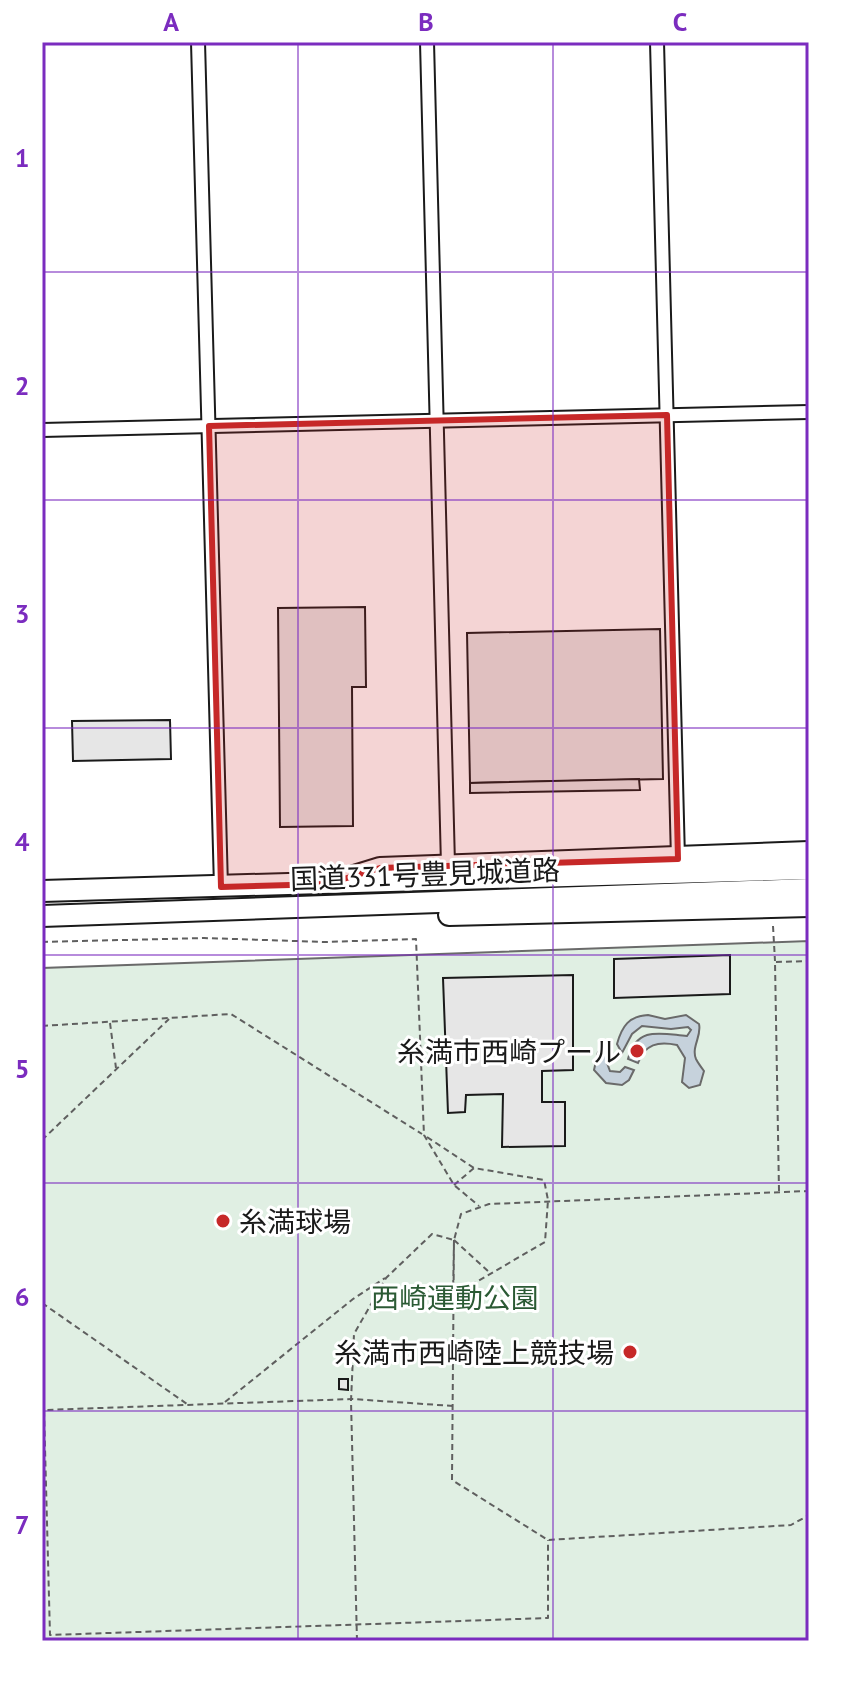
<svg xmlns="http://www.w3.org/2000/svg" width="851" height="1683" viewBox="0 0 851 1683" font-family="'PT Sans','Noto Sans JP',sans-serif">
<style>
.green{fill:#e0efe3;stroke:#6a6a6a;stroke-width:2}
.water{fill:#c6d2dc;stroke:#6a6a6a;stroke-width:2}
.building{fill:#e6e6e6;stroke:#1a1a1a;stroke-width:2}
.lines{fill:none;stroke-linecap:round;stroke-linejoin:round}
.minor-casing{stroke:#1a1a1a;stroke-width:16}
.trunk-casing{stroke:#1a1a1a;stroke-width:24}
.path{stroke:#5f5f5f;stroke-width:2;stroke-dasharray:6 4;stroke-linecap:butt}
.minor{stroke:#fff;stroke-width:12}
.trunk{stroke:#fff;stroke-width:20}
.marked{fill:#c62828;fill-opacity:0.2;stroke:#c62828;stroke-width:6;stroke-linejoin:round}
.grid{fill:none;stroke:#7b2cbf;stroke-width:2;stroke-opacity:0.55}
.poi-dot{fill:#c62828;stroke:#fff;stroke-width:3}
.labels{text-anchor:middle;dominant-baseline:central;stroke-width:6;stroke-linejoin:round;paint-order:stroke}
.street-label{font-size:28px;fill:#1a1a1a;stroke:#fff}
.poi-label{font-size:28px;fill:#1a1a1a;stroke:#fff;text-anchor:end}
.park-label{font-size:28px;fill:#2b5a34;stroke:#fff}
.neatline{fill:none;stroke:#7b2cbf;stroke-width:3}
.grid-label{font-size:26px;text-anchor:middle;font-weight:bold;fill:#7b2cbf}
</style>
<rect width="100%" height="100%" fill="#fff"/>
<path class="green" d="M809,941V1641H42V968Z"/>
<g class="water">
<path d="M648,1015L665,1019L686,1015L699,1024C702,1036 691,1047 696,1059C698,1063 701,1067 704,1071L700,1085L689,1088L682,1082L685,1058L677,1045C658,1041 645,1044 638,1063L628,1059C637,1025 662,1034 687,1036L691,1030L688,1027L671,1029L642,1026L632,1034L622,1053L617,1044C622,1026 629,1016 648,1015Z"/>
<path d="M608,1044L614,1057L607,1063L610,1071L620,1072L625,1067L634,1070L629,1080L622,1085L606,1083L594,1070L598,1052Z"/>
</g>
<g class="building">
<path d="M365,607L366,687H352L353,826L280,827L278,608Z"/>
<path d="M660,629L663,779L470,783L467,633Z"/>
<path d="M170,720L171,759L73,761L72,721Z"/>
<path d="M639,779L640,790L470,793V783Z"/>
<path d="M730,955V994L614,998V959Z"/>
<path d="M573,975V1070L542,1071V1102H565V1146L502,1147L503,1094L466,1095L465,1112L448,1113L443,978Z"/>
<path d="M339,1379H348V1390L339,1389Z"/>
</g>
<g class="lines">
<defs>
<g id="minor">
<path d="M198,42L221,887"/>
<path d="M427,42L448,865"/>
<path d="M657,42L678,859"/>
<path d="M42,430L809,412"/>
</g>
<g id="trunk">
<path d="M354,876L380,868L809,852"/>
<path d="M42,891L809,869"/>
<path d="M449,915L809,906"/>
<path d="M42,916L809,889"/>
</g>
</defs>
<use href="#minor" class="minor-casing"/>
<use href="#trunk" class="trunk-casing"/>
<g class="path">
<path d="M773,926L775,961"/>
<path d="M42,942L204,938L325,942L416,939L424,1135L454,1185L479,1206"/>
<path d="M110,1023L116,1068"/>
<path d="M42,1026L231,1014L422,1134"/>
<path d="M427,1137L474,1168"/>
<path d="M42,1140L169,1019"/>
<path d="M454,1185L474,1168L544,1180L548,1200L545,1242L454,1295"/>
<path d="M779,1191L775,962L809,961"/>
<path d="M454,1240L490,1273"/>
<path d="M453,1296L454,1240L452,1480L548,1540L791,1525L809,1515"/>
<path d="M42,1303L187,1404"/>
<path d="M42,1318L44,1409"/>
<path d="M225,1402L353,1299L385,1278"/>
<path d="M453,1406L352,1399L44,1410L50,1635L548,1618V1540"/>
<path d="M357,1641L351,1401L354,1334L386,1278L432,1234L454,1240L461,1214L489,1204L809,1191"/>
</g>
<use href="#minor" class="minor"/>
<use href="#trunk" class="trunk"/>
</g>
<path class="marked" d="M667,415L678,859L380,868L327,884L221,887L209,426Z"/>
<path class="grid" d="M298,42V1641M553,42V1641M42,272H809M42,500H809M42,728H809M42,955H809M42,1183H809M42,1411H809"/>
<g class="poi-dot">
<circle cx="637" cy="1051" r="8"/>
<circle cx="223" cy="1221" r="8"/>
<circle cx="630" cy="1352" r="8"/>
</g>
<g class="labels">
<g class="street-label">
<text transform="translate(425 874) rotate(-2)">国道331号豊見城道路</text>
</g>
<g class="poi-label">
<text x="621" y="1051">糸満市西崎プール</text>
<text x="239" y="1221" text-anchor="start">糸満球場</text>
<text x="614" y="1352">糸満市西崎陸上競技場</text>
</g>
<g class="park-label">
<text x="455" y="1297">西崎運動公園</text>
</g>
</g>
<rect width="851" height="1683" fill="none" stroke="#ffffff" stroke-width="88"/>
<rect x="44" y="44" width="763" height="1595" class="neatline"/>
<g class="grid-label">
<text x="171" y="31">A</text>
<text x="426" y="31">B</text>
<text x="680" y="31">C</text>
<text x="22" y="167">1</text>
<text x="22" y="395">2</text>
<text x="22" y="623">3</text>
<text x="22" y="851">4</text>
<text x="22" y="1078">5</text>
<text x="22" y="1306">6</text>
<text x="22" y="1534">7</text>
</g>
</svg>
